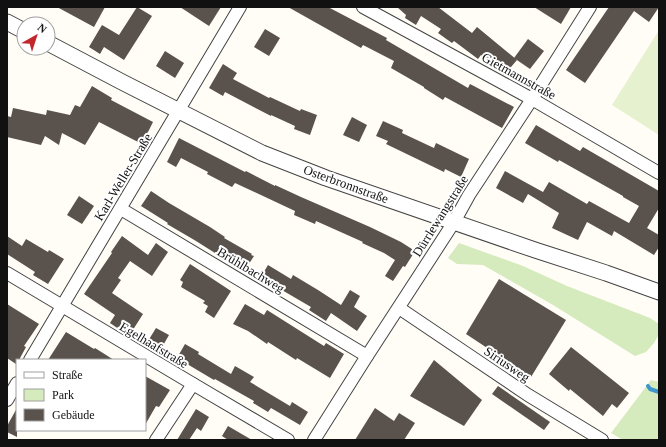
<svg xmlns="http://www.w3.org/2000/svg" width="666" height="447" viewBox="0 0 666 447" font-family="Georgia,serif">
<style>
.green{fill:#d5ebbd}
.pitch{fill:#e6f2cf}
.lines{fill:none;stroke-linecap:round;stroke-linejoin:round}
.stream{stroke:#3f96cf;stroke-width:4}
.building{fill:#5a524d}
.minor-casing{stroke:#444;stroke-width:14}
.tertiary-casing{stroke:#444;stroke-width:17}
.minor{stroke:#fff;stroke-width:12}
.tertiary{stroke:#fff;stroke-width:15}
.labels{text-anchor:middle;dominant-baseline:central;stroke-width:4;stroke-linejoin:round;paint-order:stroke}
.street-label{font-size:13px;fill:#111;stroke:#fff}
</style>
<rect width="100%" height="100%" fill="#fffdf5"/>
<g class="green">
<path d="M459,243L523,266L567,286L650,318L659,324V334L654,343L646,352L635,356L553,305L483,265L457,264L448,258Z"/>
<path d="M651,380L659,382V440H623L611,433Z"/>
</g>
<path class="pitch" d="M659,30V135L612,105Z"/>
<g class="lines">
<path class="stream" d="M648,386L650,389L659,392"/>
</g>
<g class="building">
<path d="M57,7H105L94,27Z"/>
<path d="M137,7L152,16L124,60L104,47L100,54L89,47L102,25L119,35Z"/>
<path d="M180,7H221L209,26Z"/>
<path d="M288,7H328L387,38L386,40L468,88L470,84L514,107L502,128L445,97L443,100L424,88V87L391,68L394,61L363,45L361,48Z"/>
<path d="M397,7H438L472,33L477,27L517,60L504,75L481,55L478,59L454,41L452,43L438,33L441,29L421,16L416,25L405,18L406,15Z"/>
<path d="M534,7H571L561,24Z"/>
<path d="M609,7H659L649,22L634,11L585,83L566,70Z"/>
<path d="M265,29L280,38L269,56L254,47Z"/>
<path d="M528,39L544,51L530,69L514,58Z"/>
<path d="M165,51L184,63L175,78L156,66Z"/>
<path d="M223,64L237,73L233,79L269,98L270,97L300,111L301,109L317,115L310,135L294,129L295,126L271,115V116L225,92L223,96L209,88Z"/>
<path d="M92,86L112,98L111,100L153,122L142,144L99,122L85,145L62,133L59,145L45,136L41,145L7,137V116L11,117L13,108L46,115L47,110L70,115L75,105L80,107Z"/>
<path d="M352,117L367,125L359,142L343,135Z"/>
<path d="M383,121L403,130L402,133L434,148L436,143L469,159L461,177L445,169L444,172L386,144L388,141L376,136Z"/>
<path d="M536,125L580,151L583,147L659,191V208L647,228L659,235V247L654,255L614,231L612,236L587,222L578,240L552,228L559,213L528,194L523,203L496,188L505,171L543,192L549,182L587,204L589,201L629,223L639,206L623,197V196L559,160L558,162L525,143Z"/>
<path d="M179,138L245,172L246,171L275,186V185L301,197L370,227L401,242L415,251L405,267L403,266L393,281L385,276L395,260L384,253L362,243L363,242L316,221L315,224L294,215L295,211L235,183L232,187L207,174L208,172L181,158L176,167L167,162Z"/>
<path d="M151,191L169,203L210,227L225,237L224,238L252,254L251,255L254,256L245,270L215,252V253L196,241L167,224L168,223L141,206Z"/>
<path d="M79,196L94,206L82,224L67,215Z"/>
<path d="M7,236L22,246L26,239L48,252L49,250L64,259L48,284L33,275L35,272L7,254Z"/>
<path d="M122,236L148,255L156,243L168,252L152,276L130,261L118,278L121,280L112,293L143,314L129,336L110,323L115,315L84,294L112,253L111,252Z"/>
<path d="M190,264L231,291L214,318L205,312L208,306L203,303L205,301L181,287L183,282L180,280Z"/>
<path d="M268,265L291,279L293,275L318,290L341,305L350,290L360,296L354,307L367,316L357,331L331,313L326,321L309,310L311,307L275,286L273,289L259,280Z"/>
<path d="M499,279L566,320L531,377L466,334Z"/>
<path d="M7,304L39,324L24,346L26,347L19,360H17L16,364L7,358Z"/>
<path d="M245,304L264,315L267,310L324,346L326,343L344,354L330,378L297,358L296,360L268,342L267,344L248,331L233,324Z"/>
<path d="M156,328L169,335L161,349L148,341Z"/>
<path d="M66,332L94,349L95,348L114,360H48Z"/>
<path d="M185,344L199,352L198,354L231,374L235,366L254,377L250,382L290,406L292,402L308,412L300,425L271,408L268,412L253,403L254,401L215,379L214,380L177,358Z"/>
<path d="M571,347L629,393L617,408L612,404L603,416L570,389L569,391L549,374Z"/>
<path d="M434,360L482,400L464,426L410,396Z"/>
<path d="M145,376L170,390L159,407L156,406L145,425Z"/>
<path d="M498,386L550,422L544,430L492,394Z"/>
<path d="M17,408V437L7,432V426Z"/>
<path d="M375,408L394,421L399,413L415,423L404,440H355Z"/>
<path d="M196,409L209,417L201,431L197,428L189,440H177Z"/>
<path d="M228,426L252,440H228L222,436Z"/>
</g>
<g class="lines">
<defs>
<g id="minor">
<path d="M363,7L532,99L659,173"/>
<path d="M121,209L367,356"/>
<path d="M7,273L193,384L288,440"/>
<path d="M399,308L528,395L602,440"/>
<path d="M30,360L240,7"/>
<path d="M7,400L17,383"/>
<path d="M156,440L193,384"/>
<path d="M314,440L367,356L454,222L469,195L532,99L590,7"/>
</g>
<g id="tertiary">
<path d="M7,22L24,31"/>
<path d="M48,43L122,82L262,153L326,178L535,250L606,273L659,292"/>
</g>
</defs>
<use href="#minor" class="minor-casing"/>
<use href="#tertiary" class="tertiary-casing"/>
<use href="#minor" class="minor"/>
<use href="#tertiary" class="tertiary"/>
</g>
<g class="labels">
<g class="street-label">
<text transform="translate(519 76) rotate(29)">Gietmannstraße</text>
<text transform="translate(123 177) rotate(-59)">Karl-Weller-Straße</text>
<text transform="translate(346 184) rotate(20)">Osterbronnstraße</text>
<text transform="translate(440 216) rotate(-58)">Dürrlewangstraße</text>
<text transform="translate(251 270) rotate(31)">Brühlbachweg</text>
<text transform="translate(154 345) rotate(31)">Egelhaafstraße</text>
<text transform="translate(507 364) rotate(34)">Siriusweg</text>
</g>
</g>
<rect width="666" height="447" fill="none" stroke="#111111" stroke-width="16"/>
<rect x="16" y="359" width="130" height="72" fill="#ffffff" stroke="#a0a0a0"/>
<rect x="24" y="372" width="20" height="6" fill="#ffffff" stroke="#a0a0a0"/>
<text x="52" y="379" font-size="12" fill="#111111">Straße</text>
<rect x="24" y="389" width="20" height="12" fill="#d5ebbd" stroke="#a0a0a0"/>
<text x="52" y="399" font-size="12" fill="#111111">Park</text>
<rect x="24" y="409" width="20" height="12" fill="#5a524d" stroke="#a0a0a0"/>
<text x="52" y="419" font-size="12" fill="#111111">Gebäude</text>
<g transform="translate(36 36) rotate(39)"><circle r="19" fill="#ffffff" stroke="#a0a0a0"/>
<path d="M0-3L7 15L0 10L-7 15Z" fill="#c4262e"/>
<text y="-6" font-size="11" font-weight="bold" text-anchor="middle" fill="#111111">N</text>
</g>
</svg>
